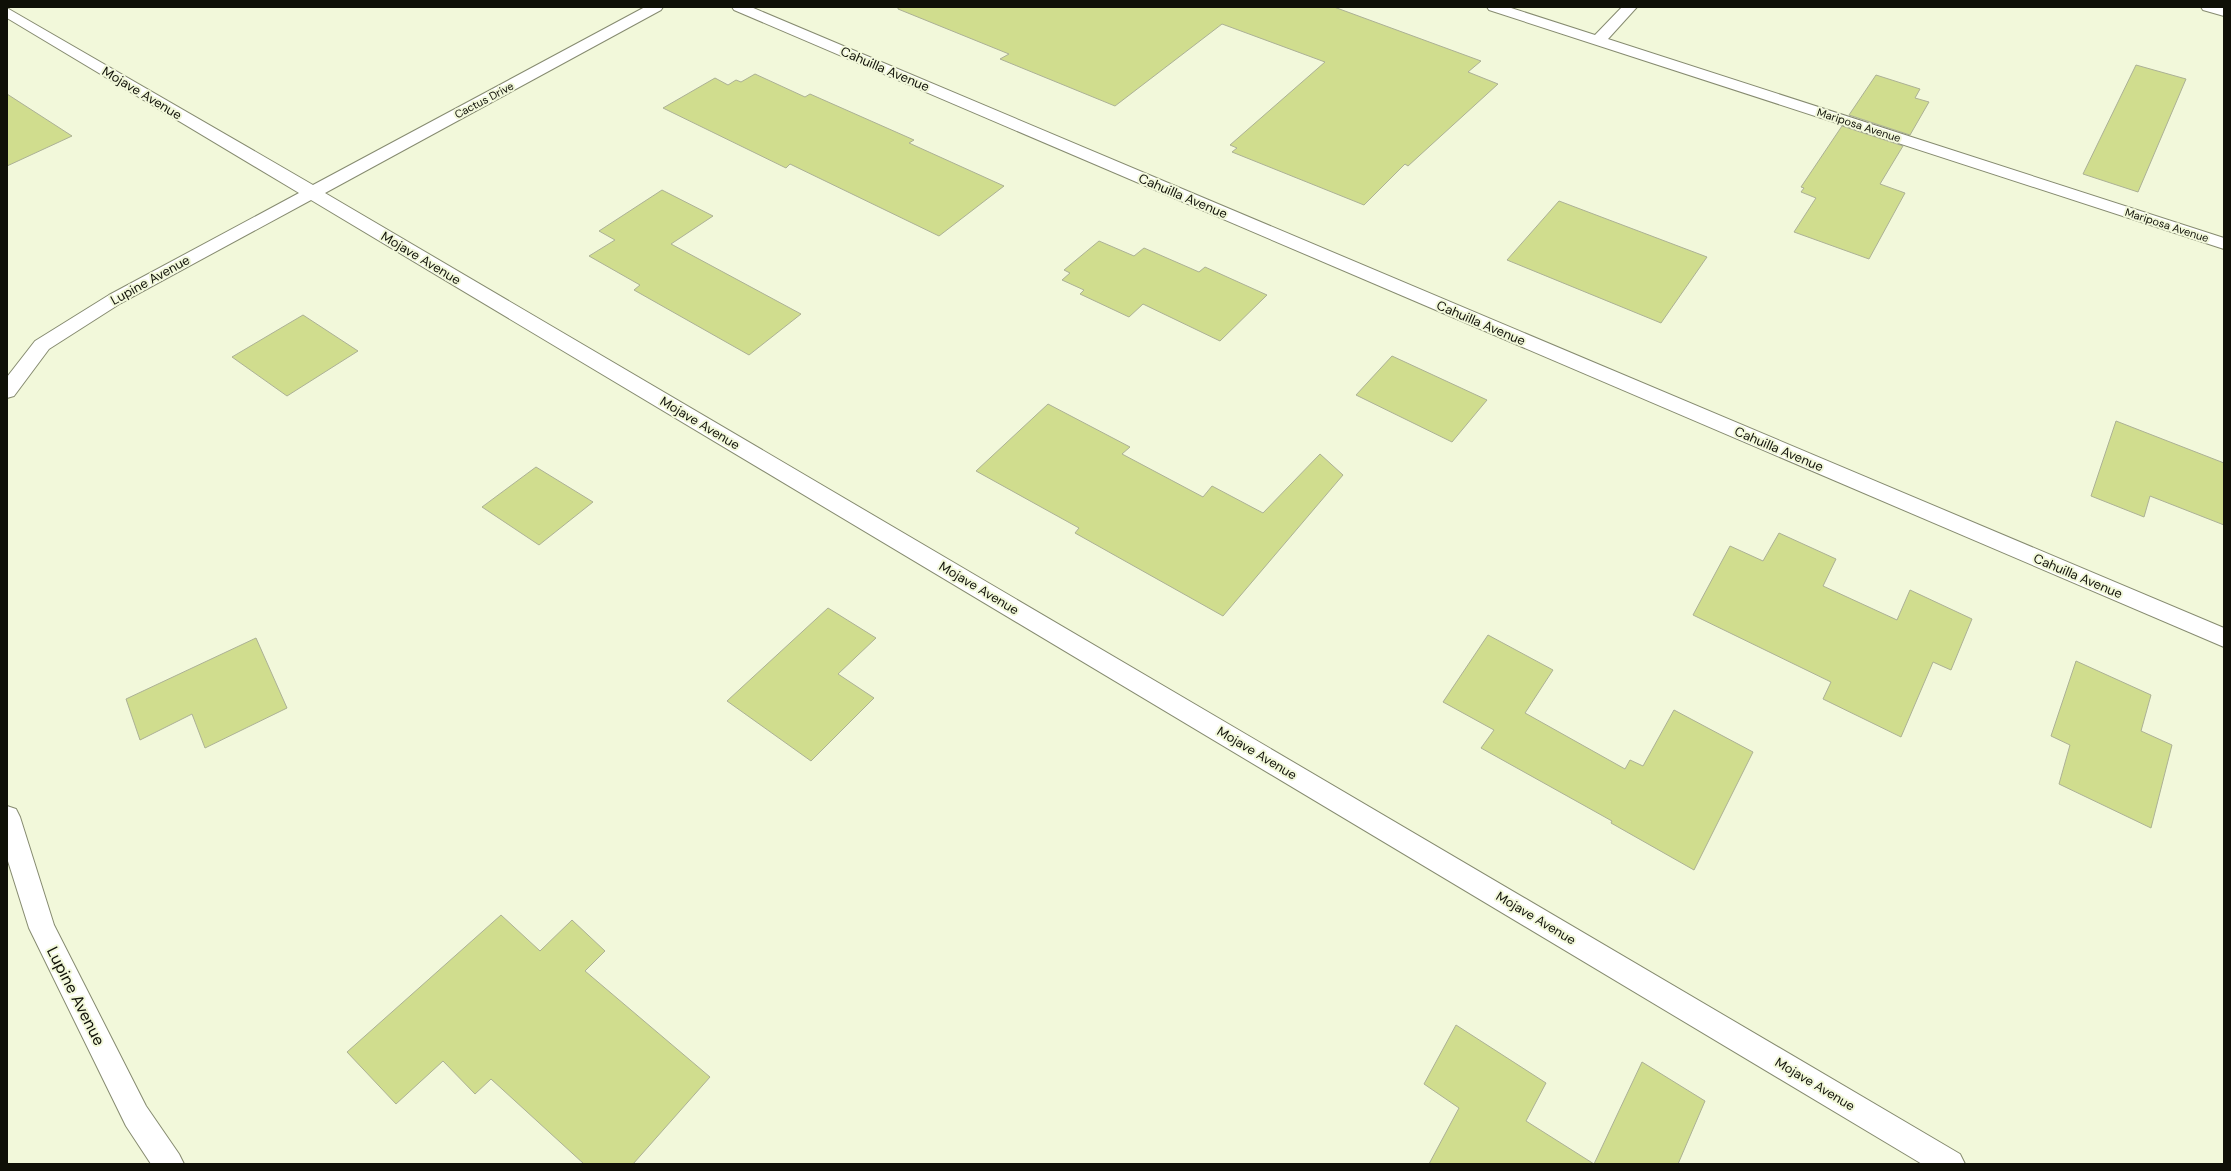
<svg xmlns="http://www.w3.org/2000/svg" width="2231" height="1171" viewBox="0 0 2231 1171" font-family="'DM Sans',sans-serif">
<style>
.building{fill:#d0dd8e;stroke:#acb195}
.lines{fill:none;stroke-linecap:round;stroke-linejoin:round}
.street-casing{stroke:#868b70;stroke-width:2}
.street{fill:#fff;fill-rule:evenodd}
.labels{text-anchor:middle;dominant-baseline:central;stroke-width:4;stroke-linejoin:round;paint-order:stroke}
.far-street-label{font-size:11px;fill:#0f1007;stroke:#f2f8da}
.street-label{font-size:13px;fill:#0f1007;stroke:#f2f8da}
.near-street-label{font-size:16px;fill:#0f1007;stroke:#f2f8da}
</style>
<rect width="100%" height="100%" fill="#f2f8da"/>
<g class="building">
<path d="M898,7H1334L1481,61L1468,72L1498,84L1408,166L1405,164L1364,205L1232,152L1237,148L1230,145L1325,62L1222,24L1115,106L1000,59L1009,54L898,9Z"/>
<path d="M2136,65L2186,79L2138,192L2083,174Z"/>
<path d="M755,74L805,97L810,94L914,140L909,143L1004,186L939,236L790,164L786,168L663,108L715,78L728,85L736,80L741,82Z"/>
<path d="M1876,75L1920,89L1915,98L1929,102L1910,135L1849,115Z"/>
<path d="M7,94L72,136L7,166Z"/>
<path d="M1842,126L1903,146L1880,184L1905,193L1869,259L1794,232L1816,198L1801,192L1804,188L1801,187Z"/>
<path d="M662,190L713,216L671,244L801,314L749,355L634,290L640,285L589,256L615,240L599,231Z"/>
<path d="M1559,201L1707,257L1661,323L1507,260Z"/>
<path d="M1099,241L1134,256L1144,248L1199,272L1205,267L1267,295L1220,341L1143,304L1129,317L1080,294L1084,290L1062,280L1070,273L1064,270Z"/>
<path d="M303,315L358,351L287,396L232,357Z"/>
<path d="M1392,356L1487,400L1452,442L1356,395Z"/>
<path d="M1048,404L1130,447L1122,454L1203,497L1212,486L1263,513L1320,454L1343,475L1223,616L1075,533L1079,528L976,471Z"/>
<path d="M2116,421L2224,463V525L2150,496L2144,517L2091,496Z"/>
<path d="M536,467L593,502L539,545L482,507Z"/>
<path d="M1779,533L1836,559L1823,586L1897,620L1910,590L1972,619L1951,670L1933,662L1901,737L1823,699L1831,682L1693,615L1730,546L1763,561Z"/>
<path d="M828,608L876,638L838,674L874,698L811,761L727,701Z"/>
<path d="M1488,635L1553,670L1525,713L1625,769L1630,760L1643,766L1674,710L1753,752L1694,870L1611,823L1612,821L1481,748L1494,730L1443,702Z"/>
<path d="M256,638L287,708L205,748L192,714L140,740L126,699Z"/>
<path d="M2076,661L2151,695L2141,731L2172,745L2151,828L2059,784L2070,745L2051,736Z"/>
<path d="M501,915L540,951L572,920L605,951L585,971L710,1077L633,1164H584L491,1079L475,1094L443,1061L396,1104L347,1052Z"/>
<path d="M1456,1025L1546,1083L1526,1121L1594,1164H1429L1459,1108L1424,1084Z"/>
<path d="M1642,1062L1705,1101L1678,1164H1594Z"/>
</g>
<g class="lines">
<defs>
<g id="street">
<path d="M645,7H663L661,10L325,193L1960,1154L1965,1164H1922L311,200L121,303L49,349L14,396L7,398V377L35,341L109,295L299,193L7,18V8L313,185Z"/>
<path d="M732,7H751L2224,628V647L734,10Z"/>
<path d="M1487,7H1508L1595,35L1622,7H1637L1608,39L2224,238V249L1489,10Z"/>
<path d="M2201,7H2224V16L2203,10Z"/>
<path d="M7,806L16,809L20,817L54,925L146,1106L179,1154L184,1164H151L126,1126L29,928L7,858Z"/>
</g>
</defs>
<use href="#street" class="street-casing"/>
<use href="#street" class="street"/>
</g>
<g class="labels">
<g class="far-street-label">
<text transform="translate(484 100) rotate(-28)">Cactus Drive</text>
<text transform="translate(1859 125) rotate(18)">Mariposa Avenue</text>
<text transform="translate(2167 225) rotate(18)">Mariposa Avenue</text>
</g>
<g class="street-label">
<text transform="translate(885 69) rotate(23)">Cahuilla Avenue</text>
<text transform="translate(142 93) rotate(31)">Mojave Avenue</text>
<text transform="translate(1183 196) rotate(23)">Cahuilla Avenue</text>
<text transform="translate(421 258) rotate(31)">Mojave Avenue</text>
<text transform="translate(150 280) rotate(-29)">Lupine Avenue</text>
<text transform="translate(1481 323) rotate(23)">Cahuilla Avenue</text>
<text transform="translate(700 423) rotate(31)">Mojave Avenue</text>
<text transform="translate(1779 449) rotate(23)">Cahuilla Avenue</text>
<text transform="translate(2078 576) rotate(23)">Cahuilla Avenue</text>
<text transform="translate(979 588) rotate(31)">Mojave Avenue</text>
<text transform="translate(1257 753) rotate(31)">Mojave Avenue</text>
<text transform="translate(1536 918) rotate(31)">Mojave Avenue</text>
<text transform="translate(1815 1084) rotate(31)">Mojave Avenue</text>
</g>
<g class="near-street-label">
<text transform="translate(76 996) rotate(63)">Lupine Avenue</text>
</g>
</g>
<rect width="2231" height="1171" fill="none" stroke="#0f1007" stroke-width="16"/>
</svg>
